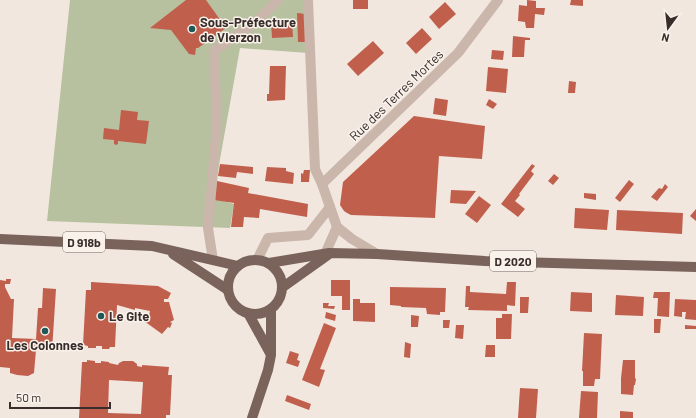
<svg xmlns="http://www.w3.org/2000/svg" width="696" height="418" viewBox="0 0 696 418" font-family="Barlow,sans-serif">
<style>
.green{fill:#b8c19f}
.building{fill:#c15f4d;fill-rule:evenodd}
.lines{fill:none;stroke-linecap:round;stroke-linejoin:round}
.minor{stroke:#cab6ab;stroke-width:10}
.major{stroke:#79635b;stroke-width:10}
.poi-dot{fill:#205857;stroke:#f9f2eb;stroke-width:1.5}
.labels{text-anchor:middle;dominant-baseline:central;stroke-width:3;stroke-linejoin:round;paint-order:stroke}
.shield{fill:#f9f2eb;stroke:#726864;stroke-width:1}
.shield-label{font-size:12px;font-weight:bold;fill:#382d2a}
.poi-label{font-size:13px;font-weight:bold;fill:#382d2a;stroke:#f9f2eb;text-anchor:start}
.street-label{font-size:13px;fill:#382d2a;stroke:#f9f2eb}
</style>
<rect width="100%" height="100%" fill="#f2e7df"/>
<path class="green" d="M70,0H305L308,53L240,48L213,198L234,204L230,228L47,221Z"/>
<g class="building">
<path d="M186,0H206L226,28L198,48H196L195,55L189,54L171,30L150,28Z"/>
<rect x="353" y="0" width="15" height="9"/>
<path d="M527,0L536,1V8H545L544,15L535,14L534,28H526L525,22L518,21L519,5L527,6Z"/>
<path d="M571,0H583V6L570,5Z"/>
<path d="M445,2L456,14L439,29L429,17Z"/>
<path d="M297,13L306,14L307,42H298Z"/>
<path d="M292,22L293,37L272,38L271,23Z"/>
<path d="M422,28L432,39L416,54L406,43Z"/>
<path d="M513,36L530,38V40H525L524,57H512Z"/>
<path d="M373,41L384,53L358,76L347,64Z"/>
<path d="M492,50L504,51L503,60L491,59Z"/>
<path d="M270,66H286L285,100L267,101V94H269Z"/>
<path d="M488,67L508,69L506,93L486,91Z"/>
<path d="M569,81L576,82L575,93H568Z"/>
<path d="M435,98L448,100L446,116L433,114Z"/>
<path d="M489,99L497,104L493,109L486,105Z"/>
<path d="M121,110L138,112L137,120L149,121L146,144L118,141V144L116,145L114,144V140L103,139L104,128L119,130Z"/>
<path d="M414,116L485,126L482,159L439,156L435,218L351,215L347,213L344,211L340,205L343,182Z"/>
<path d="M220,164L253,167V174L237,172L236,178L218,176Z"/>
<path d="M532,164L535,166L531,171L534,174L519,194L520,195L515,201L525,209L518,217L501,204Z"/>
<path d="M267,167L286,168V171L294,173L293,184L265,181Z"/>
<path d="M304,170H310L309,182H301V173L303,174Z"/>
<path d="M554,174L559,178L553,185L548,181Z"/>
<path d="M629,180L634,184L620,202L615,198Z"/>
<path d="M217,181L249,188L248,193L308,204L307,217L260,209L259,218L244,217L243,227H231L234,203L214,200Z"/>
<path d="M665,184L668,187L657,201L651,197L659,188L662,189Z"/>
<path d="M451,190L476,191L466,204L450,203Z"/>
<path d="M584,193L596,194V200L584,198Z"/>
<path d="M479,196L491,205L477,223L465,214Z"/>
<path d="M575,208L609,210L607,230L574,228Z"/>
<path d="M696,209V221L690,216Z"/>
<path d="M617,210L683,213L682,234L616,230Z"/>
<path d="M6,279H11L10,284H5V287L11,299H14L12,338L36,339L38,308H42L43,288L56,289L52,351L36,350L34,373L28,376L17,375L10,373V368L0,367V280L6,281Z"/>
<path d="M331,280H350V310H342V296H331Z"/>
<path d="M91,282L158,286L171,293L168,299H164V302H169L174,320L170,322L172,323L170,328L168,327L162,334L144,321V320H148L150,311L135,308V310L117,305L115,347H110L109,349H102V346H96V348H88V346L83,345L86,290H91Z"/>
<path d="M507,282H516L515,306L507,305V311L468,310L469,307H465L466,286H470V292L506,294Z"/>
<path d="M390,287L446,288L445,312H440V315L427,314L426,308L401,307V306L390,305Z"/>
<path d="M571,292L592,293V312L570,311Z"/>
<path d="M654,292H670L669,317L657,316L658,298H653Z"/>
<path d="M616,295L644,297L643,316L615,315Z"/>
<path d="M520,297H529L528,313H520Z"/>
<path d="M353,299H360V303H375V322L353,321Z"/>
<path d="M675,299L696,300V320L685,319L686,312H682V317L674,316Z"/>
<path d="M323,303H329L328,306H335L334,309L323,308Z"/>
<path d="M326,312L336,315L335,321L325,318Z"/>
<path d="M502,314H512L511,339H496V318H502Z"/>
<path d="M411,315L419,316L418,327H411Z"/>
<path d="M654,319H661L660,333H654Z"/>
<path d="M443,320H450L449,328H443Z"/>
<path d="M324,323L336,328L320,369L325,370L319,387L302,380Z"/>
<path d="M456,325H464L463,339L455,338Z"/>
<path d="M685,325L696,326V329H685Z"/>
<path d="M584,333L602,334L600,379H595L594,386H583V371H582Z"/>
<path d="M405,342L411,344L410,358L404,357Z"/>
<path d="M486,345H495V357H485Z"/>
<path d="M290,351L299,354L297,360L300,361L298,367L286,363Z"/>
<path d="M87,360L95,361V363H101V361L109,362V363L118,365L119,363L123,361H133L137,364V366L142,367V365L169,367L168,375H172L170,415H166V418H79L82,362H87ZM109,380L143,382L141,414L108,413Z"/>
<path d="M623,360H635V378L636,379L635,385H634L633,395L621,394V378Z"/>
<path d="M520,388L538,389L536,418H518Z"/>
<path d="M581,391L598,392L597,418H579Z"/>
<path d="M287,395L311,404L309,410L285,401Z"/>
<path d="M620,411L633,412V418H620Z"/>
</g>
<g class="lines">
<g class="minor">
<path d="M308,0L315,169L322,184"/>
<path d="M325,254L337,227"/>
<path d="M377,254L352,239L337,227L322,184L458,53L498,0"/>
<path d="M213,260L208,228L217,125L214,51L255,23L278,0"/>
<path d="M257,260L268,238L308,235L330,207"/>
</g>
<g class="major">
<path d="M0,239L152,246L238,266"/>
<path d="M173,254L228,290"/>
<circle cx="255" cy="287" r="27"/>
<path d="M269,263L329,253L377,254L485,261L696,267"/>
<path d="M283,287L328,255"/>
<path d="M248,313L270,353"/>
<path d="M252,418L268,370L271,355V309"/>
</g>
</g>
<g class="poi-dot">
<circle cx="192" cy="29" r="4"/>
<circle cx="101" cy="316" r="4"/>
<circle cx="45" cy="331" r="4"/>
</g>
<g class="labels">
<g class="shield">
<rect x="63" y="232" width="42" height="20" rx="3"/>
<rect x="490" y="251" width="46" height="20" rx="3"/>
</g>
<g class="shield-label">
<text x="84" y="242">D 918b</text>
<text x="513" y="261">D 2020</text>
</g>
<g class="poi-label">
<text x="200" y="22">Sous-Préfecture<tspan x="200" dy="15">de Vierzon</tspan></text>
<text x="109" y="316">Le Gite</text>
<text x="45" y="345" text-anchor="middle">Les Colonnes</text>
</g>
<g class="street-label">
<text transform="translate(396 95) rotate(-44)">Rue des Terres Mortes</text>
</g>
</g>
<g transform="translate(668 28) rotate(195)" stroke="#f9f2eb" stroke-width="3" paint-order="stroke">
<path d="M0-3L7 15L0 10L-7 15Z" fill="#382d2a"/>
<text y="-6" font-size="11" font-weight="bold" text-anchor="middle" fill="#382d2a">N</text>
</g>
<path d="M10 402v6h100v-6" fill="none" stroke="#382d2a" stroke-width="2"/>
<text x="16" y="402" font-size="12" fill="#382d2a" stroke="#f9f2eb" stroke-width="3" paint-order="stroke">50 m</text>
</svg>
